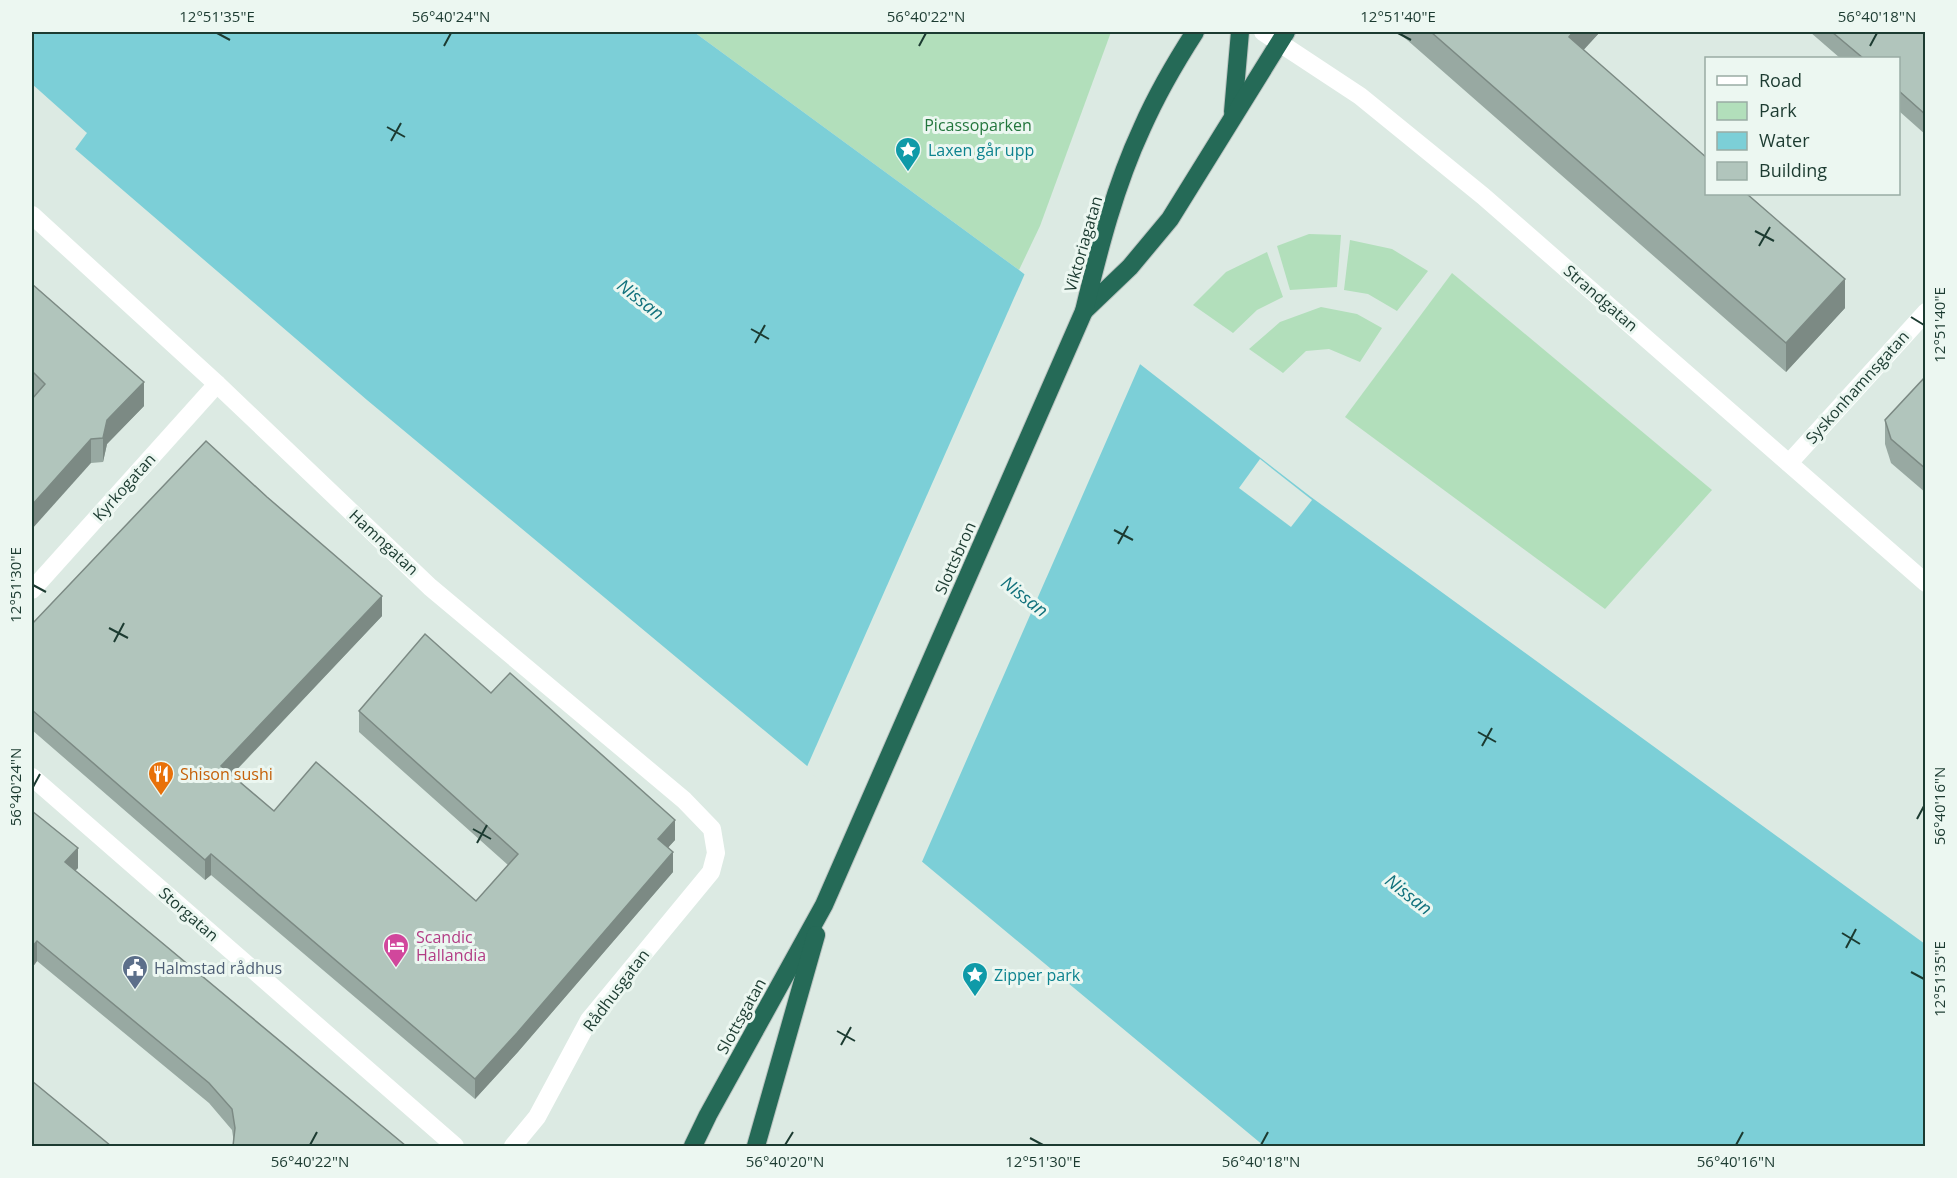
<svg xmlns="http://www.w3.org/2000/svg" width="1957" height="1178" viewBox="0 0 1957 1178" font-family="'Open Sans',sans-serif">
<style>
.green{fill:#b2dfbb}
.water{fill:#7ccfd7}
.pier{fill:#dceae3}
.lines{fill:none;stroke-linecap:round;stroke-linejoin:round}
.highway-casing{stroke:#bbc4c1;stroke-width:20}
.minor{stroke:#fff;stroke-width:18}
.highway{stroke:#256a57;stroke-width:18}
.wall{fill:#98a9a2}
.shaded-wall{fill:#7c8a84}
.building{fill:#b1c5bc;stroke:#7c8a84;stroke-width:1.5}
.ticks{fill:none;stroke:#1c3b31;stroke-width:2}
.labels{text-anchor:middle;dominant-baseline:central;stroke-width:6;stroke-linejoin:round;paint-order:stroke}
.park-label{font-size:16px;fill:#23763d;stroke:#ecf7f1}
.culture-label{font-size:16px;fill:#0d838f;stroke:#ecf7f1;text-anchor:start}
.street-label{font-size:16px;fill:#1c3b31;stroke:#ecf7f1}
.food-label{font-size:16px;fill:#c56008;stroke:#ecf7f1;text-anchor:start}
.hotel-label{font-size:16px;fill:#b23c85;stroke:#ecf7f1;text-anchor:start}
.service-label{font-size:16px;fill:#4e5e75;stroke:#ecf7f1;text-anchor:start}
.water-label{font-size:18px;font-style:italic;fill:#11717c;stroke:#ecf7f1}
.neatline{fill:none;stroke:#1c3b31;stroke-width:2}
.ticks-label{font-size:15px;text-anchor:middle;fill:#1c3b31}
</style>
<rect width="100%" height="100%" fill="#dceae3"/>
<g class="green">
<path d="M694,32H1111L1040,226L1019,270Z"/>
<path d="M1309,234L1341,235L1337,287L1290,290L1277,246Z"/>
<path d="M1350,240L1392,249L1428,271L1397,311L1368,294L1344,290Z"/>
<path d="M1267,252L1283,297L1257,310L1233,333L1193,305L1226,272Z"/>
<path d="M1452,273L1712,490L1605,609L1345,417Z"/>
<path d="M1321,307L1357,314L1382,328L1360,362L1329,349L1306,351L1283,373L1249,349L1280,322Z"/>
</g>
<path class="water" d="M32,32H694L1019,270L1311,497L1925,944V1146H1264L367,400L32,112Z"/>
<g class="pier">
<path d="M32,84L87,133L73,152L32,116Z"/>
<path d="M1026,271L1141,362L921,864L806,769Z"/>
<path d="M1260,459L1312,500L1291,527L1239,488Z"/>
</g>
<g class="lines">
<defs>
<g id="highway">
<path d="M1233,112L1240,32"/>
<path d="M1084,311L1130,267L1170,219L1286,32"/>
<path d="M693,1146L708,1115L824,905L1084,311C1099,249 1115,186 1142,128C1157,94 1175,63 1195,32"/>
<path d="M756,1146L816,935"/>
</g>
</defs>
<use href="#highway" class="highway-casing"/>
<g class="minor">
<path d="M1263,32L1360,96L1483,196L1926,583"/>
<path d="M32,215L217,384L430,587L684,800L712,829L716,853L711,872L589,1020L537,1117L513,1146"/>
<path d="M1789,463L1926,312"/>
<path d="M32,590L217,384"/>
<path d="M32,777L455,1146"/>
</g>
<use href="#highway" class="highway"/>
</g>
<g class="wall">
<path d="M1398,32H1600L1583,50L1845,308L1786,372Z"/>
<path d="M1810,32H1926V135L1899,111V58H1840Z"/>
<path d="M32,284L144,406L107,444L103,462L91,463L32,395Z"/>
<path d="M1926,376V493L1891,463L1885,444V420Z"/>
<path d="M382,616L232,775L274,811L476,901L508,865L359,732V711L491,693L675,840L668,847L673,872L517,1053L475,1099L211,875L205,880L32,730V624Z"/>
<path d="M32,811L78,868L75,870L406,1146L234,1143L232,1130L209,1103L37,961L32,968Z"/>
</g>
<g class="shaded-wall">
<path d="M1573,32H1600L1569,66V37Z"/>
<path d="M1845,279V308L1786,372V343Z"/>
<path d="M144,382V406L107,444L103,462V438L107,420Z"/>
<path d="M91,439V463L32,529V505Z"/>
<path d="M382,596V616L221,786V766Z"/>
<path d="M675,820V840L658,859V839Z"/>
<path d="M78,848V868L65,882V862Z"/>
<path d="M673,852V872L517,1053L475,1099V1079Z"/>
<path d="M211,854V875L205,880V860Z"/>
<path d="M37,941V961L32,968V947Z"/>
</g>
<g class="building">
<path d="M1431,32H1573L1569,37L1707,158V194H1747L1845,279L1786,343Z"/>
<path d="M1832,32H1926V115L1899,91V58H1863Z"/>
<path d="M32,284L144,382L107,420L103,438L91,439L32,505V399L45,384L32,371Z"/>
<path d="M1926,376V469L1891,439L1885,420Z"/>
<path d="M206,441L267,497L382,596L221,766L274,811L316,762L476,901L518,854L359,711L425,634L491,693L510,673L675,820L658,839L673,852L517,1033L475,1079L211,854L205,860L32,710V624Z"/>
<path d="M32,811L78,848L65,862L406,1146H233L235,1128L232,1109L209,1083L37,941L32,947Z"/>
<path d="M32,1081L111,1146H32Z"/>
</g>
<path class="ticks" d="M217,33L230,40M1398,33L1411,40M444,46L451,33M919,46L926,33M1870,46L1877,33M387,127L405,137M391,141L401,123M1755,231L1774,241M1759,246L1770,227M1911,317L1924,325M751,329L769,339M755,343L765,325M1114,530L1133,540M1118,544L1128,526M33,585L46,592M109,628L128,638M114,642L124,623M1478,732L1496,742M1482,746L1492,728M33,787L40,774M1917,819L1924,806M473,829L491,839M477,843L487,825M1842,933L1860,944M1846,948L1856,929M1911,972L1924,979M837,1031L855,1041M841,1045L851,1027M1030,1138L1043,1145M310,1145L317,1132M785,1145L793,1132M1261,1145L1268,1132M1736,1145L1743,1132"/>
<defs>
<symbol id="sight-pin" viewBox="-11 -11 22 30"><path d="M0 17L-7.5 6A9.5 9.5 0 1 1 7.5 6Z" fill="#0f9aa8" stroke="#ecf7f1"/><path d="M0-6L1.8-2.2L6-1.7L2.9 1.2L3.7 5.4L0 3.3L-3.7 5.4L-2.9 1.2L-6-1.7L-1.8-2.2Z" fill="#fff"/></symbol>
<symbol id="restaurant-pin" viewBox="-11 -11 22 30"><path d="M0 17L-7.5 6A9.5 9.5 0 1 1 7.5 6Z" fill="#e8710a" stroke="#ecf7f1"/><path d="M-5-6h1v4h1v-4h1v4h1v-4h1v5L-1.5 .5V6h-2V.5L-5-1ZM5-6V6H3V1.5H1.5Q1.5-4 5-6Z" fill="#fff"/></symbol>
<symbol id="hotel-pin" viewBox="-11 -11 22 30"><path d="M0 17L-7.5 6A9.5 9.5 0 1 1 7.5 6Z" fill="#d1479c" stroke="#ecf7f1"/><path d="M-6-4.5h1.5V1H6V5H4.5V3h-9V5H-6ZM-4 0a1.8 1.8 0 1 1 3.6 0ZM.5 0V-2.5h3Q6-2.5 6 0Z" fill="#fff"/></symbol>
<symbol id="civic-pin" viewBox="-11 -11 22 30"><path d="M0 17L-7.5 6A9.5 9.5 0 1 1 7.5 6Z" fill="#5c6f8a" stroke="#ecf7f1"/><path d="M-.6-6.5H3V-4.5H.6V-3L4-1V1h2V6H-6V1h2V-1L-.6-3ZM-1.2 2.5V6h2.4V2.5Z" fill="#fff"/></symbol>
</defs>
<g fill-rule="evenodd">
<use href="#sight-pin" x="893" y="135" width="30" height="40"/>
<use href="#restaurant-pin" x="146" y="759" width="30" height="40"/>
<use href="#hotel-pin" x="381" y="931" width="30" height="40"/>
<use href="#civic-pin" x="120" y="953" width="30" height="40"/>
<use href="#sight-pin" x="960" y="960" width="30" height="40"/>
</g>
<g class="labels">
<g class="park-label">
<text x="978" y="125">Picassoparken</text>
</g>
<g class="culture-label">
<text x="928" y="150">Laxen går upp</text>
<text x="994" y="975">Zipper park</text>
</g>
<g class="street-label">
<text transform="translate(1083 244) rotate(-74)">Viktoriagatan</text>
<text transform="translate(1601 298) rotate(41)">Strandgatan</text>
<text transform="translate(1857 387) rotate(-48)">Syskonhamnsgatan</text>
<text transform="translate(124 487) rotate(-48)">Kyrkogatan</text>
<text transform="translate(384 542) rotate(43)">Hamngatan</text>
<text transform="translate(955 558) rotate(-66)">Slottsbron</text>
<text transform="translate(189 914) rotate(41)">Storgatan</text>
<text transform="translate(616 990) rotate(-53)">Rådhusgatan</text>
<text transform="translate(741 1016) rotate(-61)">Slottsgatan</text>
</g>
<g class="food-label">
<text x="180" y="774">Shison sushi</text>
</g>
<g class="hotel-label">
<text x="416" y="937">Scandic<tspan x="416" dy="18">Hallandia</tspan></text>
</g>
<g class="service-label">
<text x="154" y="968">Halmstad rådhus</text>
</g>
<g class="water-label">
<text transform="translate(641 299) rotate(38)">Nissan</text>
<text transform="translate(1025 596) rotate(38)">Nissan</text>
<text transform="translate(1409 894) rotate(38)">Nissan</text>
</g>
</g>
<rect width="1957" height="1178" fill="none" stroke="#ecf7f1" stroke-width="66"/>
<rect x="1705" y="57" width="195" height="138" fill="#ecf7f1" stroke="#99aca4" stroke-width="1.5"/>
<rect x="1717" y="76" width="30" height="9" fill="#ffffff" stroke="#99aca4" stroke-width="1.5"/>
<text x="1759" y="87" font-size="18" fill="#1c3b31">Road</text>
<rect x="1717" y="102" width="30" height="18" fill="#b2dfbb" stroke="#99aca4" stroke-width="1.5"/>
<text x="1759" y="117" font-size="18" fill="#1c3b31">Park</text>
<rect x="1717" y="132" width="30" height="18" fill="#7ccfd7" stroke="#99aca4" stroke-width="1.5"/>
<text x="1759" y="147" font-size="18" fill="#1c3b31">Water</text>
<rect x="1717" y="162" width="30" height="18" fill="#b1c5bc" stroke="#99aca4" stroke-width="1.5"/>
<text x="1759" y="177" font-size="18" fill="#1c3b31">Building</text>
<rect x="33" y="33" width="1891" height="1112" class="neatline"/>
<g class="ticks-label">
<text x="217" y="22">12°51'35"E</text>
<text x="451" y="22">56°40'24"N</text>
<text x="926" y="22">56°40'22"N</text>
<text x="1398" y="22">12°51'40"E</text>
<text x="1877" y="22">56°40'18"N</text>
<text transform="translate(1940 325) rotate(-90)" y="5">12°51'40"E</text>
<text transform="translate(16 585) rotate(-90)" y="5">12°51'30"E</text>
<text transform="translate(16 787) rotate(-90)" y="5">56°40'24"N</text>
<text transform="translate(1940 806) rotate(-90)" y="5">56°40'16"N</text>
<text transform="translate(1940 979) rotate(-90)" y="5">12°51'35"E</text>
<text x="310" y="1167">56°40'22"N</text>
<text x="785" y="1167">56°40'20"N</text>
<text x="1043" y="1167">12°51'30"E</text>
<text x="1261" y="1167">56°40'18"N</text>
<text x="1736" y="1167">56°40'16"N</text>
</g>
</svg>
